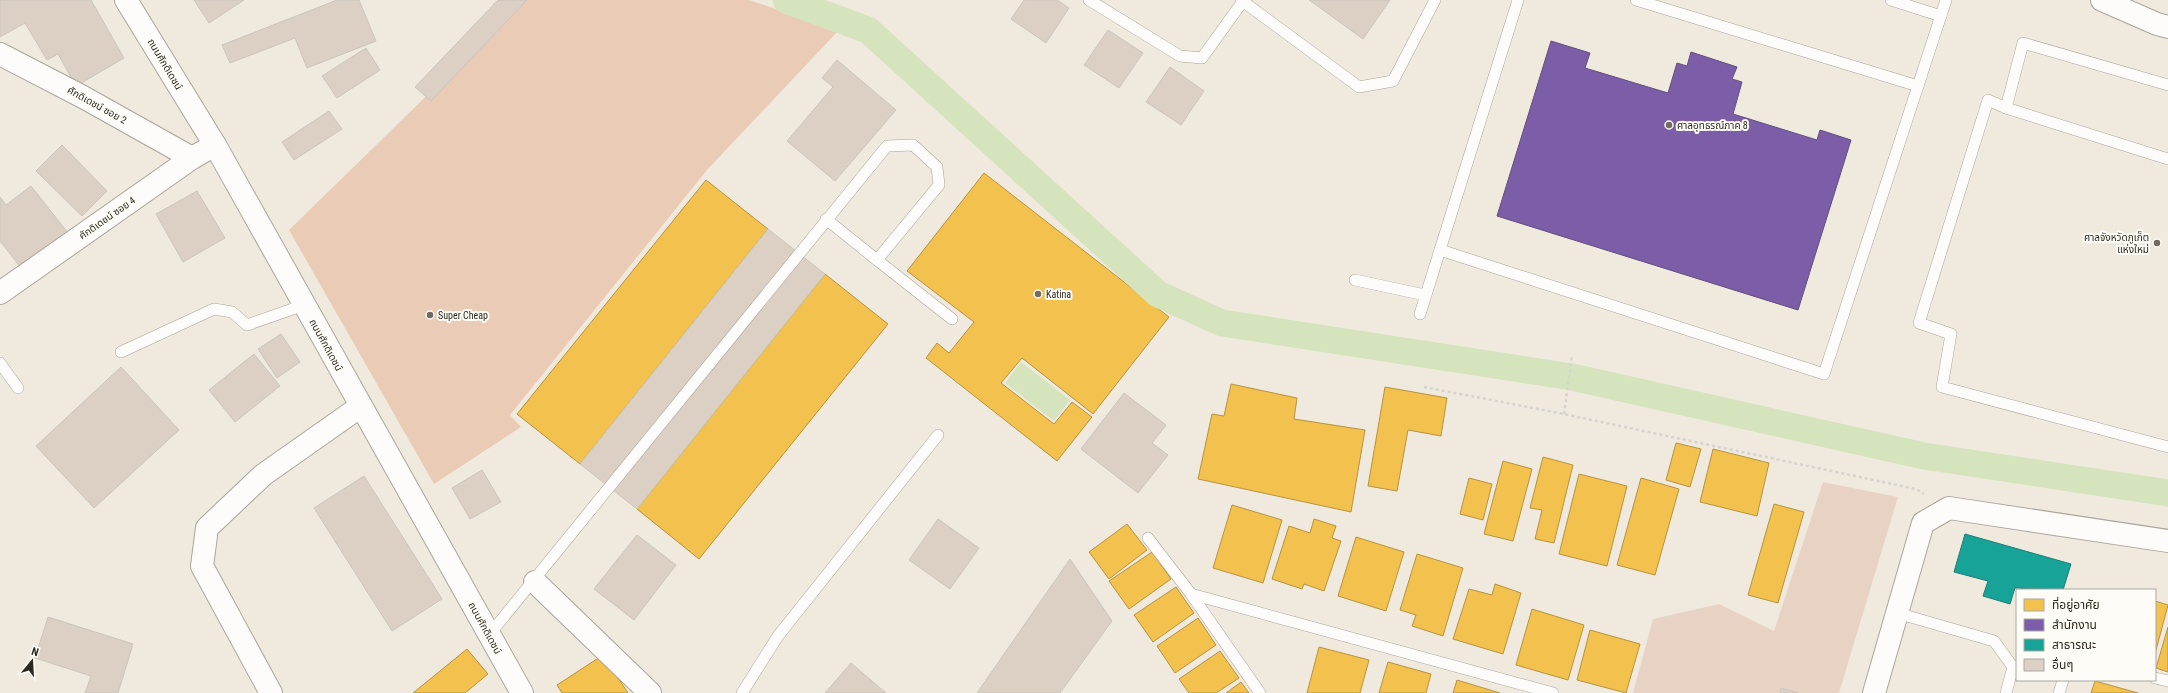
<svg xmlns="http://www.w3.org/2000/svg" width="2168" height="693" viewBox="0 0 2168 693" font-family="'Roboto Condensed','Noto Sans Thai',sans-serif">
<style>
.green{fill:#e8d2c4}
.forest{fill:#eacbb6}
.water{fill:#d5e4bc}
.homes{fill:#f2c14e;stroke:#b69340}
.offices{fill:#7b5ea7;stroke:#634e7e}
.public{fill:#17a398;stroke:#1d7e74}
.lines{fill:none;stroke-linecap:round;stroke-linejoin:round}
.canal{stroke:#d5e4bc;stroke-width:27}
.building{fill:#dbd0c3;stroke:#cbc5bc}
.lane-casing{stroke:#aaa59b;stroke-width:12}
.street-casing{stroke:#aaa59b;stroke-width:24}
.secondary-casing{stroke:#aaa59b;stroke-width:24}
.path{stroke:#d5d3d0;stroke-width:2.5;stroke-dasharray:3 3;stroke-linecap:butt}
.lane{stroke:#fdfcfa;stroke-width:11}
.street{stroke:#fdfcfa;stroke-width:22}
.secondary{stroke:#fdfcfa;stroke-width:22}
.poi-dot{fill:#706c62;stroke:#fefcf7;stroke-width:1.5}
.labels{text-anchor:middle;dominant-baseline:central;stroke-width:4;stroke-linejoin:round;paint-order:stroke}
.street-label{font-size:10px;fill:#2b281f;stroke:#fefcf7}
.poi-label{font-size:10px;fill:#2b281f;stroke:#fefcf7;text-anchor:start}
</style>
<rect width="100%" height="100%" fill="#f0eade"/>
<path class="green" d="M1823,482L1898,497L1839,693H1633L1653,619L1719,604L1774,631Z"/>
<path class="forest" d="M525,0H749L839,30L707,170L510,415L521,427L434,484L289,230Z"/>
<path class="water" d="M1021,362L1070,400L1054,421L1005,383Z"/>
<g class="homes">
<path d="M984,173L1169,317L1093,414L1022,358L1001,383L1054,424L1072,402L1092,417L1057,461L926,358L937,343L949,353L974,322L907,271Z"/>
<path d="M706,180L768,229L580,464L517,414Z"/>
<path d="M825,274L888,324L699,559L637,509Z"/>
<path d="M1231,384L1297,398L1294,419L1365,430L1351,512L1198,479L1212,414L1224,416Z"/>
<path d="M1385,387L1447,398L1441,436L1408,430L1397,491L1368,486Z"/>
<path d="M1676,443L1701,449L1690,487L1666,480Z"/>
<path d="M1713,449L1769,463L1757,516L1700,502Z"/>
<path d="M1543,457L1573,465L1554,543L1535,539L1542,510L1530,508Z"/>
<path d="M1503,461L1532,469L1513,541L1484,534Z"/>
<path d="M1579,474L1627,486L1607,566L1559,554Z"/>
<path d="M1469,478L1492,484L1483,520L1460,514Z"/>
<path d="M1641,478L1679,489L1655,575L1617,565Z"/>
<path d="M1774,504L1804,512L1778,603L1748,595Z"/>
<path d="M1232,505L1282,520L1263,583L1213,568Z"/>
<path d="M1314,519L1336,526L1332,538L1341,541L1324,591L1304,584L1302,589L1272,579L1289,526L1310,533Z"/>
<path d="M1127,524L1147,550L1109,579L1089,552Z"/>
<path d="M1356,537L1404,552L1386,611L1338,596Z"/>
<path d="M1152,552L1171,579L1129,609L1109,581Z"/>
<path d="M1417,554L1463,568L1443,636L1412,626L1416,615L1400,610Z"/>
<path d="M1495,584L1521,593L1503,654L1453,639L1469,589L1492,595Z"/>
<path d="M1176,587L1194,613L1153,642L1134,615Z"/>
<path d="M2155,601L2168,605L2155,654Z"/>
<path d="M1532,609L1584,625L1568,680L1516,665Z"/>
<path d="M1198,618L1216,645L1175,673L1157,646Z"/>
<path d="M2168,627V672L2156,668Z"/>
<path d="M1590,630L1640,644L1626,693L1577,680Z"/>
<path d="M1319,647L1369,660L1360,693H1307Z"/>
<path d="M467,649L488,674L465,693H413Z"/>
<path d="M1220,651L1239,678L1216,693H1189L1179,679Z"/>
<path d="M603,655L628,693H562L557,685Z"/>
<path d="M1388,662L1431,674L1426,693H1379Z"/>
<path d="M1457,680L1500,693H1453Z"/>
<path d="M2095,681L2138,693H2091Z"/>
<path d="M1241,682L1249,693H1226Z"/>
</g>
<path class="offices" d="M1551,41L1590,53L1585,68L1668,93L1677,63L1687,66L1691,52L1737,67L1732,79L1742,82L1733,114L1817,140L1820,130L1851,140L1798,310L1497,216Z"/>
<path class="public" d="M1965,534L2071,564L2063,590L2015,588L2010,604L1983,596L1988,581L1954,572Z"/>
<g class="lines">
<path class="canal" d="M786,0L868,30L1158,294L1222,323L1572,377L1924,456L2168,493"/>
</g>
<g class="building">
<path d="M0,0H91L124,58L76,86L58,54L47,60L25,23L0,37Z"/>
<path d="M194,0H244L209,23Z"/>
<path d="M337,0H359L376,41L307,68L295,38L230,63L222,45Z"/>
<path d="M498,0H527L431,101L415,87Z"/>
<path d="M1024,0H1057L1069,8L1046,43L1011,19Z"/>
<path d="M1309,0H1390L1363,39Z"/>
<path d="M1108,30L1143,53L1119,88L1084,65Z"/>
<path d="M366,48L380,70L337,98L322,76Z"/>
<path d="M837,60L896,110L835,181L787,141L833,87L822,78Z"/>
<path d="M1170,67L1204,91L1181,125L1146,102Z"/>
<path d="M329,111L342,129L294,160L282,142Z"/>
<path d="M62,145L107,191L82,216L36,171Z"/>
<path d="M31,186L68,233L22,269L0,241V197L6,205Z"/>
<path d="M197,191L225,238L183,262L156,214Z"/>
<path d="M768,229L825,274L637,509L580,464Z"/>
<path d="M281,334L300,362L277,378L258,349Z"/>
<path d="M254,354L280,386L235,422L209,390Z"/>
<path d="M121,367L179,430L94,508L36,446Z"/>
<path d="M1124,393L1166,425L1152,443L1168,455L1138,493L1081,449Z"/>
<path d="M482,470L501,502L470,519L452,488Z"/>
<path d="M364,476L442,599L392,631L314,508Z"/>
<path d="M938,519L979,548L950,589L909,560Z"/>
<path d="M637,535L676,565L634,620L594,589Z"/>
<path d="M1070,559L1112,621L1060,693H977Z"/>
<path d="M48,617L133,644L118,693H85L91,676L35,658Z"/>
<path d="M851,663L886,693H825Z"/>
<path d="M1781,688L1798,693H1780Z"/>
</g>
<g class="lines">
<defs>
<g id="lane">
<path d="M1089,0L1180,56L1202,58L1243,1"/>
<path d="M1241,0L1359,87L1393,81L1435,0"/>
<path d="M1636,0L1918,86"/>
<path d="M1891,0L1941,16"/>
<path d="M2168,85L2023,43L2006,108L1988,100L1919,323L1951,334L1942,387L2168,447"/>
<path d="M2006,108L2168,159"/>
<path d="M1440,250L1824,374L1946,0"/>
<path d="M877,260L952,319"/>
<path d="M1355,280L1425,295"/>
<path d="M1420,314L1518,0"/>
<path d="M121,352L214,309L232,312L247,325L304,305"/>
<path d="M0,363L18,388"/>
<path d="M1148,538L1191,594L1260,693"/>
<path d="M1191,594L1553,693"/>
<path d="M1897,613L1994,641L2013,667L2006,693"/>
<path d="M489,635L887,146L913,145L937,167L939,185L877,260L826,219"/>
<path d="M2155,678L2168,681"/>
<path d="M742,693L778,636L938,435"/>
<path d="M2059,693L2063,680"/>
</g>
<g id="street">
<path d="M2102,0L2157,24L2168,27"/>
<path d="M0,54L83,97L192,158"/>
<path d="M0,293L192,158L215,145"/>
<path d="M535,582L650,693"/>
<path d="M271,693L202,566L207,528L263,475L361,406"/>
<path d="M1874,693L1923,523L1949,508L2168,541"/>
</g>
<path id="secondary" d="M126,0L215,145L522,693"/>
</defs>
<use href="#lane" class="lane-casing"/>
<use href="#street" class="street-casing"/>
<use href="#secondary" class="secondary-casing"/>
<g class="path">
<path d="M1424,387L1564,414L1916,489L1924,494"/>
<path d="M1564,414L1572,356"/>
</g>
<use href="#lane" class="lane"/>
<use href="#street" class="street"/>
<use href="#secondary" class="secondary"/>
</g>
<g class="poi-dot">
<circle cx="1669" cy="125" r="4"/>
<circle cx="2157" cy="243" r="4"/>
<circle cx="1038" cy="294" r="4"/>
<circle cx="430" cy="315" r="4"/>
</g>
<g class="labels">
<g class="street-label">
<text transform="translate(165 64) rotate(59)">ถนนศักดิเดชน์</text>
<text transform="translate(97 105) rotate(29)">ศักดิเดชน์ ซอย 2</text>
<text transform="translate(107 218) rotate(-35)">ศักดิเดชน์ ซอย 4</text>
<text transform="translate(326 345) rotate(61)">ถนนศักดิเดชน์</text>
<text transform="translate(485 628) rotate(61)">ถนนศักดิเดชน์</text>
</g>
<g class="poi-label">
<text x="1677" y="125">ศาลอุทธรณ์ภาค 8</text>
<text x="2149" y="237" text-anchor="end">ศาลจังหวัดภูเก็ต<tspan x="2149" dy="12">แห่งใหม่</tspan></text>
<text x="1046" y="294">Katina</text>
<text x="438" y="315">Super Cheap</text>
</g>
</g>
<rect x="2016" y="589" width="140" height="92" fill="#fefcf7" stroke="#aaa7a1"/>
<rect x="2024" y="599" width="20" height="12" fill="#f2c14e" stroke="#aaa7a1"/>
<text x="2052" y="609" font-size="12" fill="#2b281f">ที่อยู่อาศัย</text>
<rect x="2024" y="619" width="20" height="12" fill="#7b5ea7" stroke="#aaa7a1"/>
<text x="2052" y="629" font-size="12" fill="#2b281f">สำนักงาน</text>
<rect x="2024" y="639" width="20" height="12" fill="#17a398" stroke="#aaa7a1"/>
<text x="2052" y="649" font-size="12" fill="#2b281f">สาธารณะ</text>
<rect x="2024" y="659" width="20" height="12" fill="#dbd0c3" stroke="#aaa7a1"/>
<text x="2052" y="669" font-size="12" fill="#2b281f">อื่นๆ</text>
<g transform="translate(32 661) rotate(18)" stroke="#fefcf7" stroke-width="3" paint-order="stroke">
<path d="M0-3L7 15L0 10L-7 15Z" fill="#2b281f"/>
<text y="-6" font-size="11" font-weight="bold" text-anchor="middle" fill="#2b281f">N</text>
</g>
</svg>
